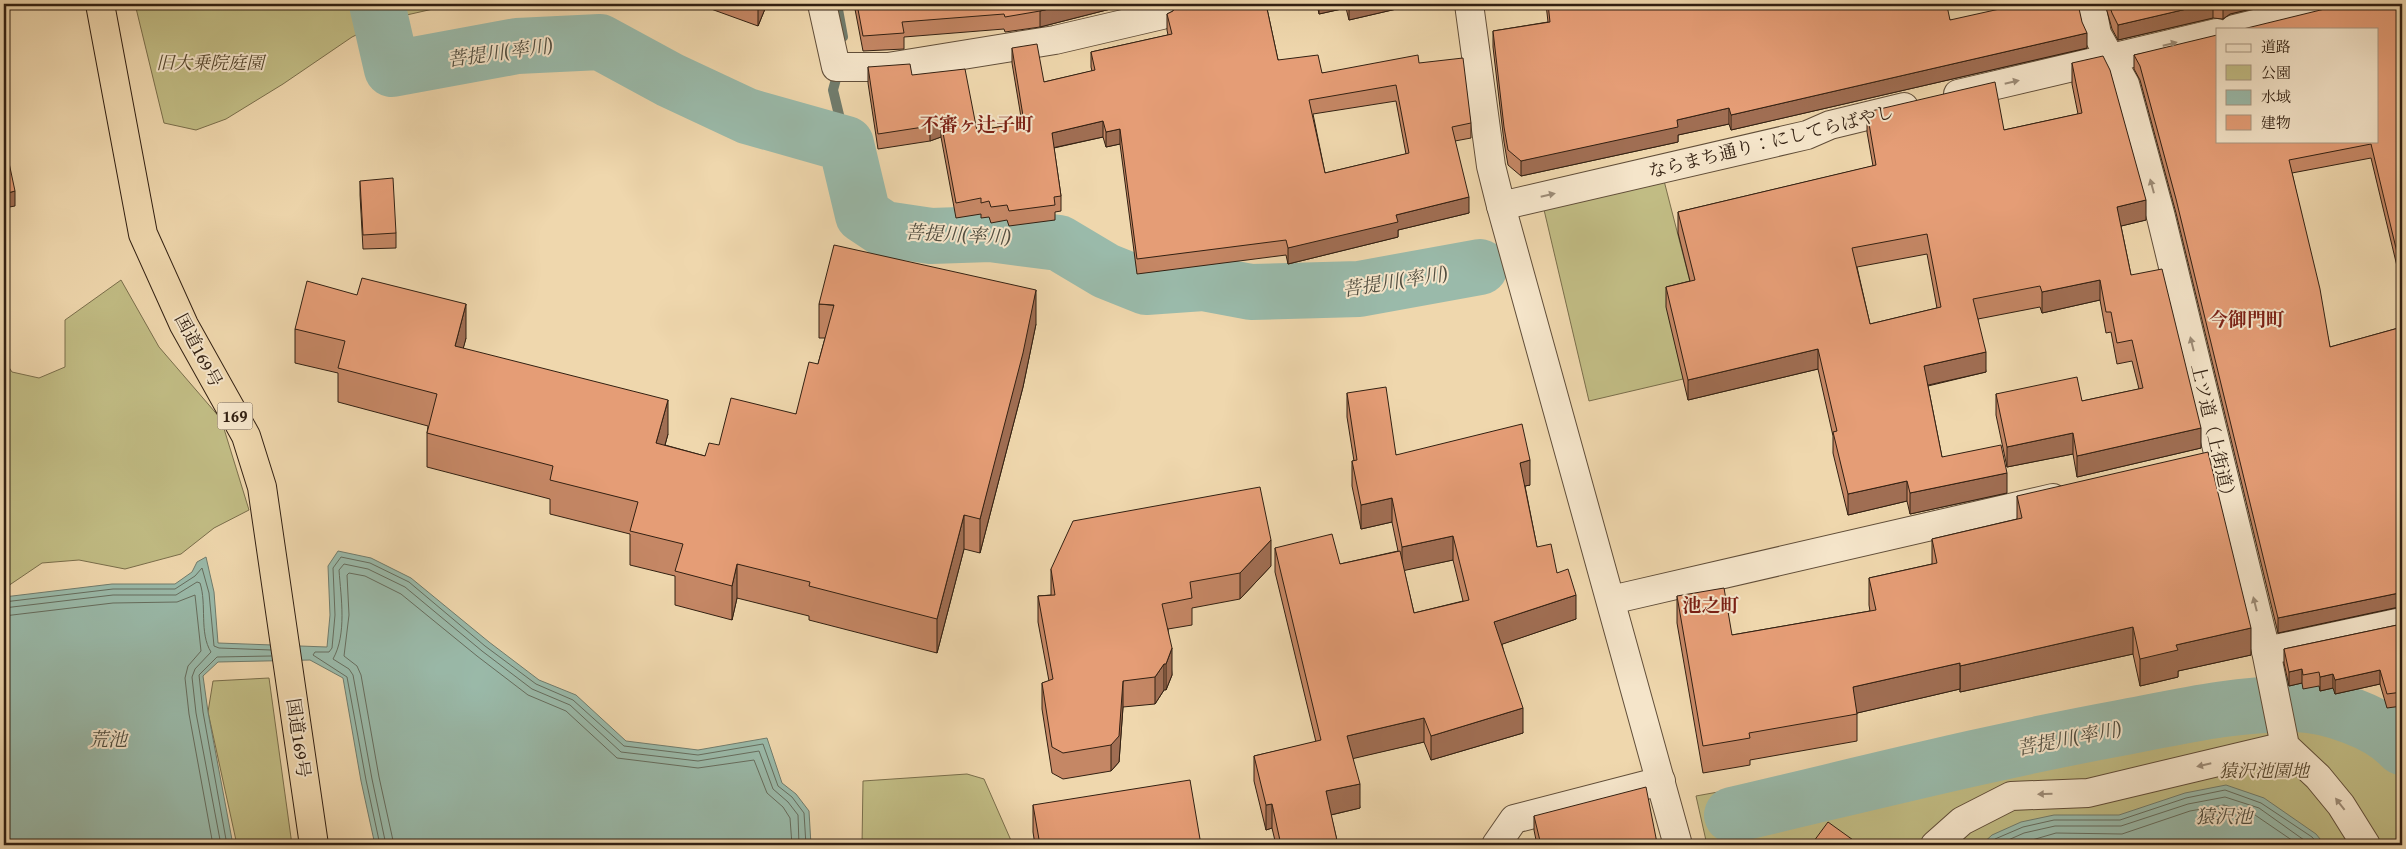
<svg xmlns="http://www.w3.org/2000/svg" width="2406" height="849" viewBox="0 0 2406 849" font-family="'Gentium Book Plus','Noto Serif JP',serif">
<style>
.green{fill:#c1bc84;stroke:#7a6e4b}
.water{fill:#9abaaa;stroke:#707c6d}
.lines{fill:none;stroke-linecap:round;stroke-linejoin:round}
.shore{stroke:#666d5e;stroke-width:1}
.stream{stroke:#707c6d;stroke-width:10}
.river{stroke:#9abaaa;stroke-width:56}
.minor-casing{stroke:#614e39;stroke-width:30}
.tertiary-casing{stroke:#614e39;stroke-width:30}
.trunk-casing{stroke:#322012;stroke-width:30}
.minor{stroke:#f5e5ca;stroke-width:28}
.tertiary{stroke:#f5e5ca;stroke-width:28}
.trunk{stroke:#efd7ad;stroke-width:28}
.wall{fill:#c58765;stroke:#322012;fill-rule:evenodd}
.shaded-wall{fill:#a06e53;stroke:#322012}
.building{fill:#e59d76;stroke:#322012;fill-rule:evenodd}
.oneway{fill:#9d8c77}
.labels{text-anchor:middle;dominant-baseline:central;stroke-width:4;stroke-linejoin:round;paint-order:stroke}
.shield{fill:#f5e5ca;stroke:#6c5b49;stroke-width:1}
.shield-label{font-size:16px;font-weight:bold;fill:#322012}
.park-label{font-size:18px;font-style:italic;fill:#56472e;stroke:#f5e5ca}
.street-label{font-size:18px;fill:#322012;stroke:#f5e5ca}
.water-label{font-size:19px;font-style:italic;fill:#514e40;stroke:#f5e5ca}
.neighbourhood-label{font-size:19px;font-weight:bold;fill:#7a1f14;stroke:#f5e5ca}
</style>
<rect width="100%" height="100%" fill="#efd7ad"/>
<filter id="stains"><feTurbulence type="fractalNoise" baseFrequency=".004" numOctaves="4"/><feColorMatrix values="0 0 0 0 .2 0 0 0 0 .09 0 0 0 0 .02 0 0 0 .5 -.17"/></filter>
<radialGradient id="worn" r=".72"><stop offset=".6" stop-color="#630" stop-opacity="0"/><stop offset="1" stop-color="#630" stop-opacity=".3"/></radialGradient>
<g class="green">
<path d="M135,4H455L389,19L352,37L283,84L226,119L196,130L164,123Z"/>
<path d="M1661,169L1695,301L1683,379L1589,401L1541,197Z"/>
<path d="M121,280L159,347L221,419L249,510L214,528L181,554L125,569L79,560L42,563L8,586H4V360L12,372L39,378L65,367V320Z"/>
<path d="M269,678L292,845H237L208,712L213,681Z"/>
<path d="M2263,693L2350,708L2382,723L2402,742V845H1707L1696,796Z"/>
<path d="M967,774L984,779L1013,845H862L863,781Z"/>
</g>
<g class="water">
<path d="M338,551L371,558L411,578L489,642L539,680L576,695L626,741L698,750L767,738L782,783L796,794L809,811L811,845H375L361,781L343,678L310,660L218,662L203,676L208,712L233,845H4V597L112,584H175L192,572L197,562L206,557L214,592L218,643L327,647L330,615L328,566Z"/>
<path d="M2226,785L2264,798L2316,834L2325,845H1981L1992,835L2021,822L2054,815H2119L2185,793Z"/>
</g>
<g class="lines">
<g class="shore">
<path d="M4,602L113,589H175L195,576L202,568L209,593L214,646L219,648L271,650"/>
<path d="M4,608L113,595H176L197,582L200,583C207,604 199,633 211,652L195,669L192,677L196,713L221,845"/>
<path d="M4,616L113,603L177,602L195,595L201,651L188,666L185,678L189,714L213,845"/>
<path d="M227,845L203,712L199,675L217,657L271,656"/>
<path d="M380,845L366,780L347,677L313,655L315,652H329L332,648L335,615L333,568L341,557L370,563L409,582L485,646L536,684L573,700L624,746L698,755L763,744L778,786L792,797L804,813L806,845"/>
<path d="M386,845L372,779L353,675L349,669L333,659C347,634 341,598 339,570L344,564L368,569L405,587L482,651L532,689L570,705L621,752L698,761L759,751L773,789L788,802L798,815L799,845"/>
<path d="M394,845L379,777L361,675L357,666L344,656L349,615L347,575L349,573L365,576L401,594L477,656L528,695L566,711L617,758L698,768L754,760L767,793L783,807L790,818L792,845"/>
<path d="M1988,845L1995,839L2023,827L2054,820H2120L2186,798L2225,790L2261,803L2312,837L2319,845"/>
<path d="M1997,845L2024,833L2055,826H2121L2188,804L2225,797L2259,808L2311,845"/>
<path d="M2015,845L2056,833L2122,834L2190,811L2224,805L2255,815L2299,845"/>
</g>
<g class="stream">
<path d="M837,4L843,37"/>
<path d="M839,68L833,90L846,144"/>
</g>
<g class="river">
<path d="M377,4L392,69L517,46L600,42L670,80L747,116L846,144L863,215L884,229L931,236L990,234L1059,243L1106,271L1146,287L1203,283L1251,292L1359,289L1480,267"/>
<path d="M1732,815C1861,785 1989,752 2120,728C2178,717 2237,703 2296,704C2329,705 2380,722 2402,747"/>
</g>
<defs>
<g id="minor">
<path d="M822,4L836,67H888L1055,40L1162,15"/>
<path d="M1469,4L1491,166L1501,206L1807,135L1830,125L1904,107"/>
<path d="M2091,4L2097,34L2125,84L2161,217L2266,651L2285,746L2318,777L2341,805L2366,845"/>
<path d="M2234,29L2337,4"/>
<path d="M1958,94L2217,33"/>
<path d="M1611,600L2053,498"/>
<path d="M2266,651L2402,622"/>
<path d="M1496,845L1514,819L1661,781"/>
<path d="M1935,845L1962,821L2011,796L2088,793L2285,746"/>
</g>
<path id="tertiary" d="M1501,206L1678,845"/>
<path id="trunk" d="M100,4L143,234L184,325L246,436L262,487L314,845"/>
</defs>
<use href="#minor" class="minor-casing"/>
<use href="#tertiary" class="tertiary-casing"/>
<use href="#trunk" class="trunk-casing"/>
<use href="#minor" class="minor"/>
<use href="#tertiary" class="tertiary"/>
<use href="#trunk" class="trunk"/>
</g>
<g class="wall">
<path d="M700,4H767L758,26L700,5Z"/>
<path d="M854,4H1130L1040,27L1005,32L1004,29L904,37V49L863,51Z"/>
<path d="M1172,4H1266L1278,60L1322,73L1419,63L1471,123V138L1455,141L1469,213L1398,230V237L1288,264L1286,255L1137,274L1120,144L1106,147L1103,137L1054,148L1061,196V211L1055,212V220L1009,226L1007,220L991,223L989,217L981,218V214L956,218L941,137L930,141L878,149L868,83V67L912,75L977,131L1022,123L1012,63V48L1044,82L1092,71L1091,67V52L1168,35L1167,30V14L1173,11L1175,7ZM1396,101L1406,154L1325,173L1313,114Z"/>
<path d="M1317,4H1418L1349,20L1346,8L1319,14Z"/>
<path d="M1546,4H1942L1943,7L1950,20L2087,48L1731,130L1729,124L1678,135V142L1521,176L1508,165L1504,142L1493,47V31L1548,22Z"/>
<path d="M2105,4H2272L2230,14L2223,19L2213,18L2118,40L2112,29Z"/>
<path d="M2402,4V287L2371,158L2292,173L2330,347L2402,327V607H2399L2278,633L2176,213L2140,80L2134,69V55Z"/>
<path d="M2072,63L2146,220L2121,226L2131,275L2201,448L2077,477L2073,454L2007,467L1996,415V394L2082,401L2139,389L2132,361L2117,364L2111,332L2106,333L2100,300L2042,313L2040,307L1978,319L1986,372L1928,386L1942,457L2007,493L1910,514L1907,501L1848,515L1833,453V436L1818,369L1688,400L1666,307V287L1690,281L1678,233V212L1873,166L1867,132V112L2004,130L2078,114L2072,84ZM1927,254L1937,308L1870,324L1857,267Z"/>
<path d="M360,181L396,233V248L363,249L360,195Z"/>
<path d="M819,304L1036,324L1023,387L980,553L964,549L937,653L809,620V616L737,598L732,620L675,605V576L630,565V534L550,514V499L427,467V433L428,426L338,402V373L295,363V329L466,338L463,348L668,434L665,445L705,456L719,445L796,414L818,364L825,338H819Z"/>
<path d="M1347,393L1396,455L1530,485L1525,486L1537,547L1557,573L1576,619L1502,644L1523,733L1431,760L1424,742L1353,758L1360,808L1331,815L1338,845H1276L1272,828L1266,830L1254,781V756L1316,742L1275,572V548L1340,564L1398,551L1392,522L1361,529L1352,486V461H1354L1347,417ZM1453,560L1463,601L1414,613L1404,570Z"/>
<path d="M2017,496L2251,655L2178,671V677L2140,686L2133,654L1960,692V689L1857,713V741L1750,760V765L1703,773L1677,623V596L1732,635L1870,611L1869,605V578L1932,564V539L2017,519Z"/>
<path d="M1271,566L1240,599L1192,608V625L1168,629L1172,675L1166,690H1164L1155,704L1123,707L1119,762L1111,771L1063,779L1052,773L1042,709V683L1049,681L1038,622V596L1051,595V569Z"/>
<path d="M2402,624V711V706L2387,708L2380,684L2335,694L2333,688L2320,691L2319,686L2303,689L2302,683L2289,686L2284,663V649Z"/>
<path d="M1033,805L1201,845H1035L1033,832Z"/>
<path d="M1534,816L1657,845H1537L1534,830Z"/>
</g>
<g class="shaded-wall">
<path d="M759,4H767L758,26V5Z"/>
<path d="M1070,4H1130L1040,27V11Z"/>
<path d="M1319,4H1346V8L1319,14Z"/>
<path d="M1349,4H1418L1349,20Z"/>
<path d="M2208,4H2213V18L2118,40V25Z"/>
<path d="M2223,4H2272L2230,14L2223,19Z"/>
<path d="M2087,33V48L1731,130V115Z"/>
<path d="M1729,108V124L1678,135V142L1521,176V161L1677,120Z"/>
<path d="M1103,121V137L1052,148V133Z"/>
<path d="M941,122V137L930,141V126Z"/>
<path d="M1120,129V144L1106,147V132Z"/>
<path d="M15,191V206L4,208V194Z"/>
<path d="M1469,197V213L1398,230V237L1288,264V248L1396,215Z"/>
<path d="M2146,200V220L2117,227V207Z"/>
<path d="M2100,280V300L2042,313V292Z"/>
<path d="M1036,290V324L1023,387L980,553V519Z"/>
<path d="M466,304V338L455,380V346Z"/>
<path d="M1818,349V369L1688,400V380Z"/>
<path d="M1986,352V372L1924,386V366Z"/>
<path d="M668,400V434L656,477V443Z"/>
<path d="M2201,428V448L2077,477V456Z"/>
<path d="M2073,433V454L2007,467V447Z"/>
<path d="M1530,460V485L1520,487V463Z"/>
<path d="M2007,473V493L1910,514V493Z"/>
<path d="M1907,481V501L1848,515V494Z"/>
<path d="M1392,498V522L1361,529V505Z"/>
<path d="M964,515V549L937,653V619Z"/>
<path d="M1453,536V560L1402,571V547Z"/>
<path d="M1271,540V566L1240,599V573Z"/>
<path d="M737,564V598L732,620V586Z"/>
<path d="M2399,593V607L2278,633V618Z"/>
<path d="M1576,595V619L1494,647V622Z"/>
<path d="M2133,627V654L1960,692V666Z"/>
<path d="M2251,628V655L2178,671V677L2140,686V659L2176,645Z"/>
<path d="M1172,648V675L1166,690V664Z"/>
<path d="M1960,663V689L1853,714V687Z"/>
<path d="M1164,664V690L1155,704V677Z"/>
<path d="M2302,669V683L2289,686V672Z"/>
<path d="M2380,670V684L2335,694V680Z"/>
<path d="M2333,674V688L2320,691V677Z"/>
<path d="M1123,681V707L1119,762L1111,771V745Z"/>
<path d="M1523,708V733L1431,760V736Z"/>
<path d="M1424,718V742L1347,760V736Z"/>
<path d="M1360,784V808L1326,816V791Z"/>
<path d="M1272,804V828L1266,830V805Z"/>
</g>
<g class="building">
<path d="M857,4H1070L1040,11L1005,17L1004,14L902,22L904,33L863,36Z"/>
<path d="M1177,4H1266L1278,60L1318,55L1322,73L1418,55L1419,63L1463,58L1471,123L1452,127L1469,197L1396,215L1398,222L1288,248L1286,240L1137,259L1120,129L1106,132L1103,121L1052,133L1061,196L1054,197L1055,205L1009,211L1007,205L991,207L989,201L981,203V198L956,203L941,122L930,126L878,134L868,67L910,64L912,75L965,69L977,131L1024,122L1012,48L1037,44L1044,82L1095,70L1091,52L1172,34L1167,14L1173,11ZM1396,85L1409,153L1325,173L1309,100Z"/>
<path d="M1548,4H1942L1943,7L1947,6L1950,20L2022,4H2078L2082,22L2087,33L1731,115L1729,108L1677,120L1678,127L1521,161L1508,150L1504,127L1493,31L1550,22Z"/>
<path d="M2109,4H2208L2118,25L2112,13Z"/>
<path d="M2343,4H2402V273L2371,144L2289,160L2320,289L2330,347L2402,327V593H2399L2278,618L2176,199L2140,66L2134,55L2217,35V141H2377V29H2243L2341,5Z"/>
<path d="M2103,56L2110,70L2146,200L2117,207L2131,275L2162,269L2201,428L2077,456L2073,433L2007,447L1996,394L2077,377L2082,401L2143,388L2132,340L2117,343L2111,312H2106L2100,280L2042,292L2040,286L1973,299L1986,352L1924,366L1942,457L2001,445L2007,473L1910,493L1907,481L1848,494L1833,432L1837,431L1818,349L1688,380L1666,287L1695,280L1678,212L1876,165L1867,112L1995,82L2004,130L2082,113L2072,63ZM1927,234L1941,307L1870,324L1852,248Z"/>
<path d="M8,158L15,191L4,194V159Z"/>
<path d="M393,178L396,233L363,235L360,181Z"/>
<path d="M834,245L1036,290L1023,353L980,519L964,515L937,619L809,586L810,582L737,564L732,586L675,571L683,544L630,531L638,502L550,480L553,466L427,433L437,394L338,368L345,341L295,329L307,281L357,295L362,278L466,304L455,346L668,400L656,443L705,456L709,443L719,445L731,398L796,414L809,362L818,364L834,305L819,304Z"/>
<path d="M1386,387L1396,455L1522,424L1530,460L1520,463L1537,547L1551,544L1557,573L1568,569L1576,595L1494,622L1523,708L1431,736L1424,718L1347,736L1360,784L1326,791L1338,845H1281L1272,804L1266,805L1254,756L1321,740L1275,548L1332,534L1340,564L1400,551L1414,613L1469,600L1453,536L1402,547L1392,498L1361,505L1352,461L1357,460L1347,393Z"/>
<path d="M2208,452L2251,628L2176,645L2178,650L2140,659L2133,627L1960,666V663L1853,687L1857,714L1749,733L1750,738L1703,746L1677,596L1724,588L1732,635L1876,610L1869,578L1937,563L1932,539L2022,518L2017,496Z"/>
<path d="M1260,487L1271,540L1240,573L1190,582L1192,598L1162,604L1172,648L1166,664H1164L1155,677L1123,681L1119,736L1111,745L1063,753L1052,747L1042,683L1053,679L1038,596L1055,595L1051,569L1073,521Z"/>
<path d="M2402,624V697V692L2387,694L2380,670L2335,680L2333,674L2320,677L2319,672L2303,675L2302,669L2289,672L2284,649Z"/>
<path d="M1190,780L1201,845H1040L1033,805Z"/>
<path d="M1646,787L1657,843H1655L1656,845H1541L1534,816Z"/>
<path d="M1828,822L1860,845H1811Z"/>
</g>
<defs><path id="oneway-solid" d="M-6-.8H1V-3.2L6.5 0L1 3.2V.8H-6Z" transform="scale(1.25)"/></defs>
<g class="oneway">
<use href="#oneway-solid" transform="translate(2170 44) rotate(-14)"/>
<use href="#oneway-solid" transform="translate(2012 82) rotate(-13)"/>
<use href="#oneway-solid" transform="translate(2152 186) rotate(-105)"/>
<use href="#oneway-solid" transform="translate(1548 195) rotate(-13)"/>
<use href="#oneway-solid" transform="translate(2192 344) rotate(-104)"/>
<use href="#oneway-solid" transform="translate(2255 604) rotate(-104)"/>
<use href="#oneway-solid" transform="translate(2204 765) rotate(167)"/>
<use href="#oneway-solid" transform="translate(2045 794) rotate(178)"/>
<use href="#oneway-solid" transform="translate(2340 804) rotate(-128)"/>
</g>
<g class="labels">
<rect class="shield" x="217.5" y="402.5" width="35" height="27" rx="4"/>
<g class="shield-label">
<text x="235" y="416">169</text>
</g>
<g class="park-label">
<text x="210" y="62">旧大乗院庭園</text>
<text x="2264" y="770">猿沢池園地</text>
</g>
<g class="street-label">
<text transform="translate(1771 141) rotate(-14)">ならまち通り：にしてらばやし</text>
<text transform="translate(199 350) rotate(62)">国道169号</text>
<text transform="translate(2214 434) rotate(77)">上ツ道（上街道）</text>
<text transform="translate(299 738) rotate(82)">国道169号</text>
</g>
<g class="water-label">
<text transform="translate(500 52) rotate(-8)">菩提川(率川)</text>
<text transform="translate(958 234) rotate(3)">菩提川(率川)</text>
<text transform="translate(1395 281) rotate(-9)">菩提川(率川)</text>
<text transform="translate(2069 738) rotate(-11)">菩提川(率川)</text>
<text x="108" y="739">荒池</text>
<text x="2224" y="816">猿沢池</text>
</g>
<g class="neighbourhood-label">
<text x="977" y="124">不審ヶ辻子町</text>
<text x="2247" y="319">今御門町</text>
<text x="1711" y="605">池之町</text>
</g>
</g>
<rect width="2406" height="849" fill="none" stroke="#efd7ad" stroke-width="20"/>
<rect x="5" y="5" width="2396" height="839" fill="none" stroke="#322012" stroke-width="2.5"/>
<rect x="10" y="10" width="2386" height="829" fill="none" stroke="#322012"/>
<rect x="2216" y="28" width="162" height="115" fill="#f5e5ca" stroke="#a79680"/>
<rect x="2226" y="44" width="25" height="8" fill="#f5e5ca" stroke="#a79680"/>
<text x="2261" y="52" font-size="15" fill="#322012">道路</text>
<rect x="2226" y="65" width="25" height="15" fill="#c1bc84" stroke="#a79680"/>
<text x="2261" y="78" font-size="15" fill="#322012">公園</text>
<rect x="2226" y="90" width="25" height="15" fill="#9abaaa" stroke="#a79680"/>
<text x="2261" y="102" font-size="15" fill="#322012">水域</text>
<rect x="2226" y="115" width="25" height="15" fill="#e59d76" stroke="#a79680"/>
<text x="2261" y="128" font-size="15" fill="#322012">建物</text>
<rect width="100%" height="100%" filter="url(#stains)"/>
<rect width="100%" height="100%" fill="url(#worn)"/>
</svg>
